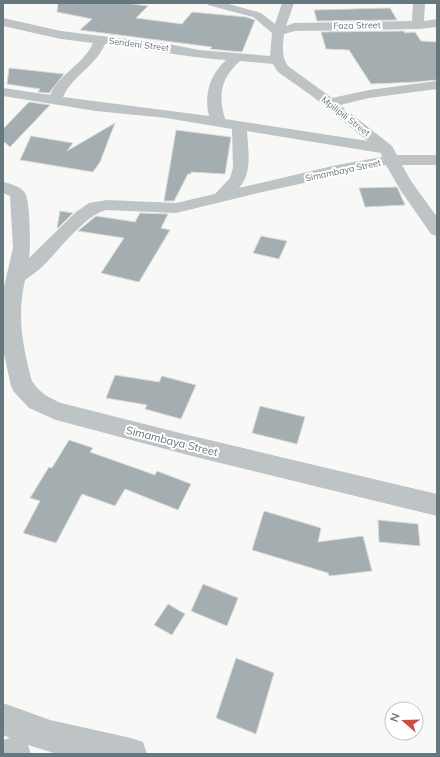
<svg xmlns="http://www.w3.org/2000/svg" width="440" height="757" viewBox="0 0 440 757" font-family="Mulish,sans-serif">
<style>
.building{fill:#a4adb0;stroke:#dadad8}
.lines{fill:none;stroke-linecap:round;stroke-linejoin:round}
.street{fill:#bec3c5;fill-rule:evenodd}
.labels{text-anchor:middle;dominant-baseline:central;stroke-width:4;stroke-linejoin:round;paint-order:stroke}
.far-street-label{font-size:9px;fill:#66777d;stroke:#fff}
.street-label{font-size:11px;fill:#66777d;stroke:#fff}
</style>
<rect width="100%" height="100%" fill="#f8f8f6"/>
<g class="building">
<path d="M58,3H126L148,6L136,18L182,24L192,12L246,17L255,20L242,52L210,49L212,47L80,30L92,19L57,12Z"/>
<path d="M390,8L397,20L317,21L314,10Z"/>
<path d="M404,31L405,33L415,32L421,41L437,42V80L415,82L371,84L349,50L326,49L321,32Z"/>
<path d="M9,68L64,74L49,93L38,92L40,89L7,84Z"/>
<path d="M29,102L50,105L10,147L3,141V129Z"/>
<path d="M115,123L100,162L93,172L20,160L31,136L73,143L67,151Z"/>
<path d="M176,130L231,137L225,174L191,172V174H188L174,201H164Z"/>
<path d="M397,187L405,205L365,207L359,188Z"/>
<path d="M60,211L73,213L58,228H57Z"/>
<path d="M140,213L168,214L161,228L170,230L139,282L101,273L124,238L78,231L96,216L135,222Z"/>
<path d="M261,236L287,241L279,259L253,253Z"/>
<path d="M115,375L159,382L162,376L196,385L181,419L145,409L147,405L106,398Z"/>
<path d="M260,406L305,417L297,444L252,433Z"/>
<path d="M69,440L93,448L90,452L155,475L157,471L191,484L178,510L125,489L115,506L82,494L56,543L23,533L40,501L30,498L49,467L52,468Z"/>
<path d="M264,511L321,528L318,542L363,536L372,571L329,576L328,573L252,550Z"/>
<path d="M378,520L418,524L420,546L379,542Z"/>
<path d="M203,584L238,598L227,626L191,611Z"/>
<path d="M168,604L185,614L172,635L154,625Z"/>
<path d="M236,658L274,673L256,734L216,718Z"/>
</g>
<g class="lines">
<g class="street">
<path d="M206,3H225L261,13L275,24L282,3H294L286,26L294,23L412,21L413,3H425L424,21L437,19V27L418,29L295,31L284,34C283,46 281,56 288,66L332,98L369,90L437,81V89L369,98L340,105L392,146L397,155H437V165H402L411,181L437,217V236L431,234L401,191L386,165L258,193L176,213L107,210C87,213 59,250 44,265C38,271 31,275 25,280C18,311 21,336 28,366C30,372 30,379 34,384C41,394 50,398 61,403L188,435L437,494V516L188,455L56,420L29,408L14,392L11,386L3,349V291L13,248L10,196L3,193V182C11,184 20,186 25,193C30,200 31,248 29,258L76,212L89,203L107,200L176,203L215,194L230,178L233,168L232,129L166,118L96,111L3,96V88L50,95C59,74 84,64 93,43L61,39L3,26V18L61,31L174,45L199,50L270,56L272,33L253,17L208,5ZM105,44C145,49 185,57 226,60C209,76 204,95 209,116L63,97C72,76 96,66 105,44ZM240,61L273,64L278,72L312,96L368,141L225,119C218,94 221,78 240,61ZM247,131L381,153L382,157L337,165L239,188C253,172 248,151 247,131Z"/>
<path d="M3,703L50,720L131,738L143,742L147,754H57L28,745L31,754H3V740L10,738L3,735Z"/>
</g>
</g>
<g class="labels">
<g class="far-street-label">
<text transform="translate(357 25) rotate(-1)">Faza Street</text>
<text transform="translate(139 44) rotate(7)">Sendeni Street</text>
<text transform="translate(346 116) rotate(38)">Mpilipili Street</text>
<text transform="translate(343 170) rotate(-12)">Simambaya Street</text>
</g>
<g class="street-label">
<text transform="translate(172 441) rotate(14)">Simambaya Street</text>
</g>
</g>
<rect width="440" height="757" fill="none" stroke="#66777d" stroke-width="8"/>
<g transform="translate(404 721) rotate(290)"><circle r="19" fill="#ffffff" stroke="#c2c9cb"/>
<path d="M0-3L7 15L0 10L-7 15Z" fill="#d04b3f"/>
<text y="-6" font-size="11" font-weight="bold" text-anchor="middle" fill="#66777d">N</text>
</g>
</svg>
